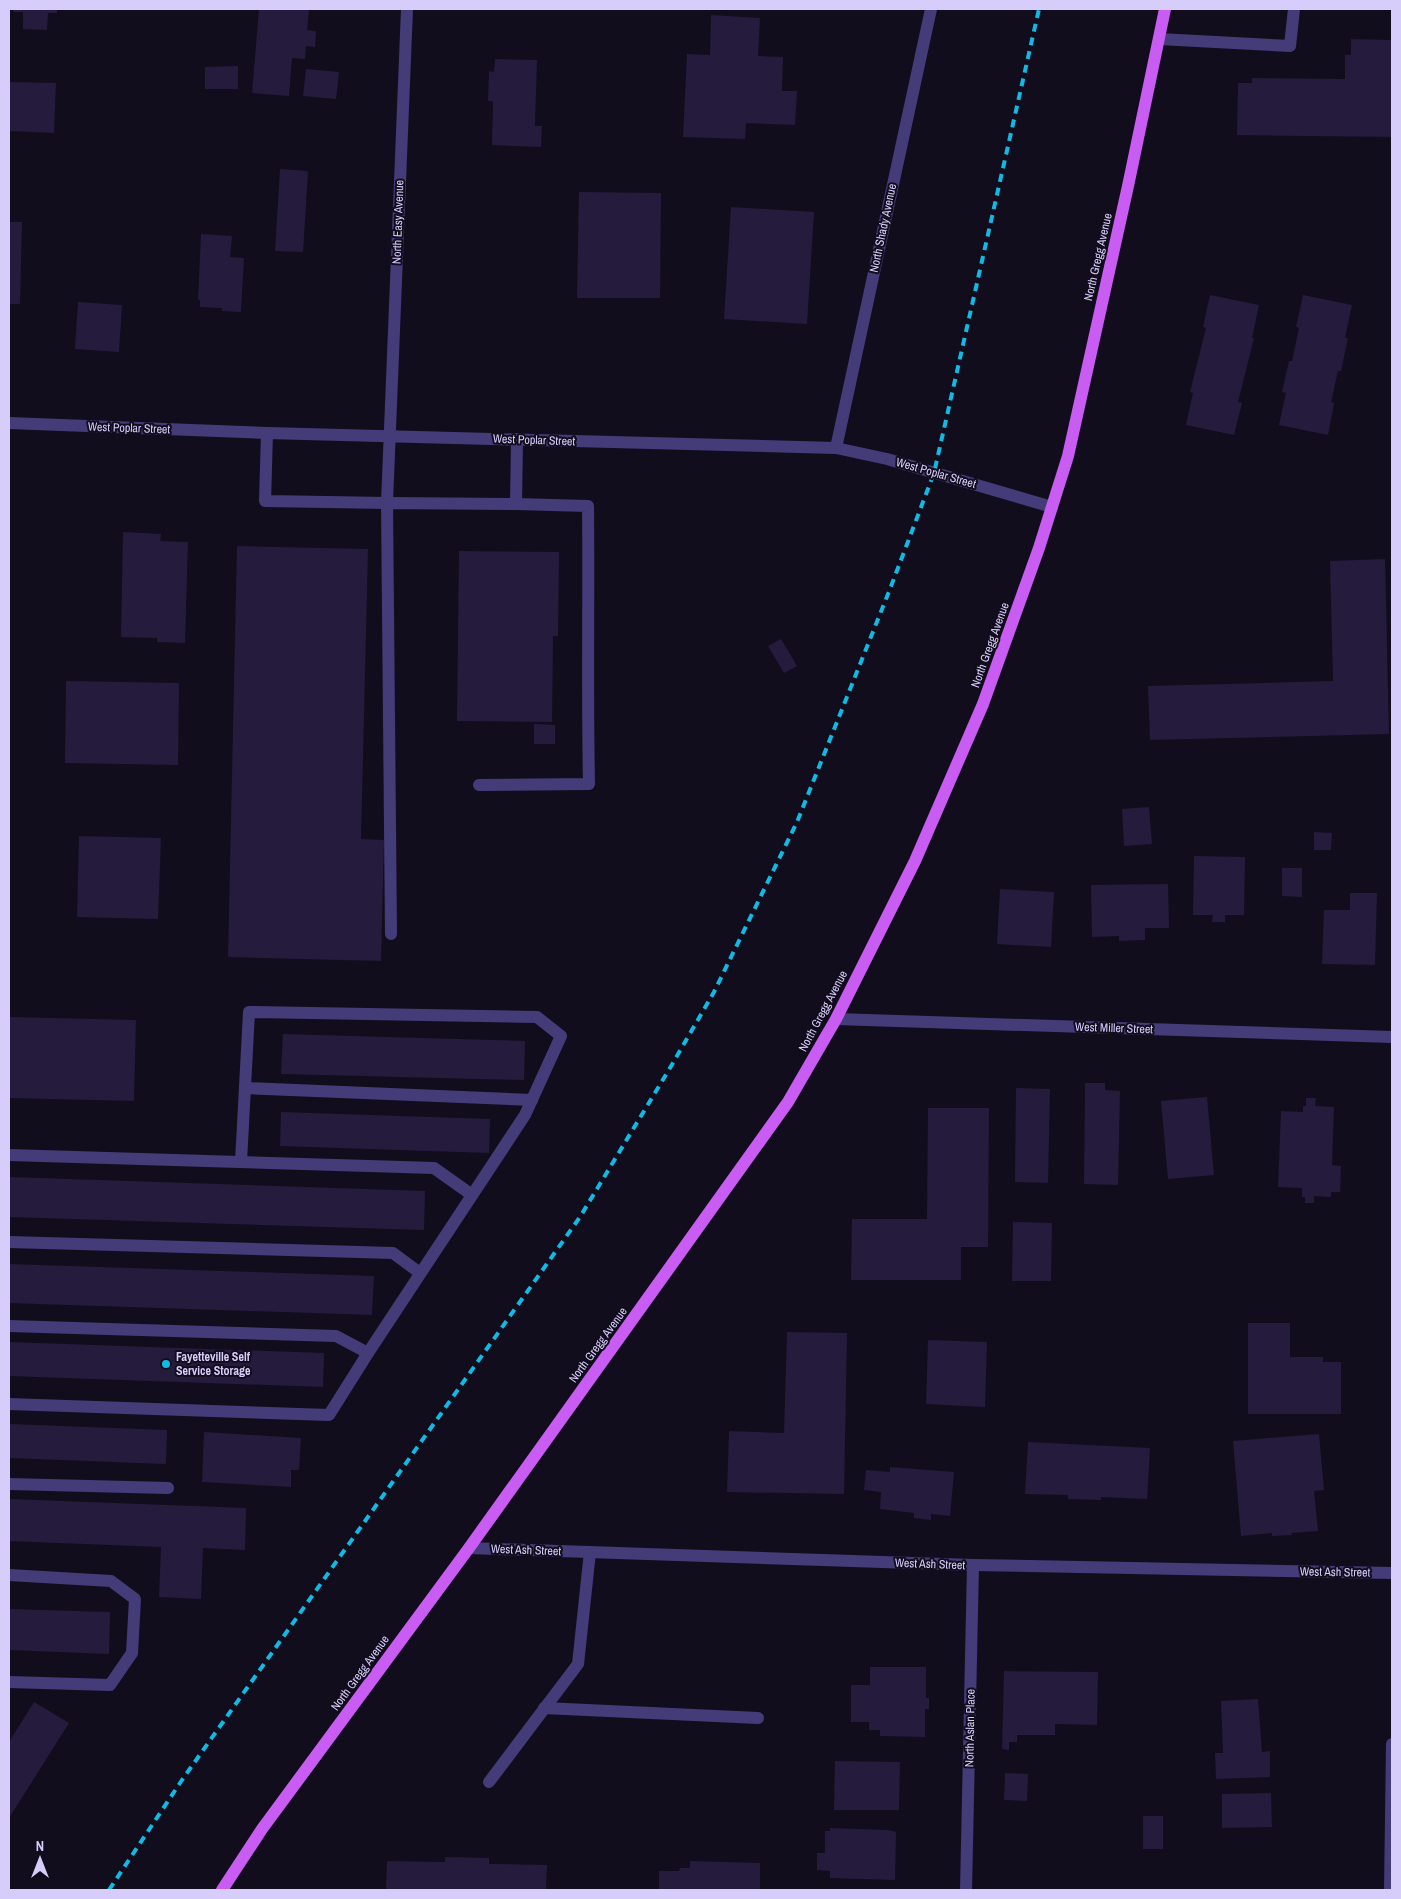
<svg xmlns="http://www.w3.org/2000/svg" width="1401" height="1899" viewBox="0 0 1401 1899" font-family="'Archivo Narrow',sans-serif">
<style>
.building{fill:#251b3d}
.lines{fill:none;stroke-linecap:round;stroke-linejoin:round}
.minor{stroke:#443c79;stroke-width:12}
.major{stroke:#c95df3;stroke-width:12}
.rail{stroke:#11bae4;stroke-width:4;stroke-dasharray:8 6;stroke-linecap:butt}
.poi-dot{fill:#11bae4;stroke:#120d1d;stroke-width:2}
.labels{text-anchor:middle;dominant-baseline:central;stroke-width:4;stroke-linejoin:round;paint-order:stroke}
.street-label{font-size:12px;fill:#d7cdfb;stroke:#120d1d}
.poi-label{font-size:12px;font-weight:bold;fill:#d7cdfb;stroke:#120d1d;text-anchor:start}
</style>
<rect width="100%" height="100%" fill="#120d1d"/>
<g class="building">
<path d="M13,9H57V13H48L47,30L23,29V12H13Z"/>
<path d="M259,9L309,10L307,30L316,31L315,47L306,46L305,59L292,58L289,96L252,93Z"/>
<path d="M711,15L760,18L758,56L783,57L782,91H797L795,125L746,123L745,139L683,137L687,54L710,55Z"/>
<path d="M1351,39L1392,40V137L1237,135L1238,83H1252V78L1345,79V55H1351Z"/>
<path d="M495,59L537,60L535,126H542L541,147L492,145L493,101H488L489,71L494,72Z"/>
<path d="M238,66V89H205V67Z"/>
<path d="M306,69L339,72L336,99L303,96Z"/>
<path d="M9,82L56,83L54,133L9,131Z"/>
<path d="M280,169L308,171L303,252L275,251Z"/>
<path d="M579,192L661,193L660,298H577Z"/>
<path d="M731,207L814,212L807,324L724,319Z"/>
<path d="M9,222H22L20,304H9Z"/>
<path d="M201,234L232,236L230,257L244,258L241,312L222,311V308L200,307V300H198Z"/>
<path d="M1210,295L1259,305L1252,338H1254L1238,402L1242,403L1234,435L1186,425L1193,393L1190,392L1206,328L1203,327Z"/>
<path d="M1303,295L1352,305L1345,338H1348L1341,371H1338L1331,402L1334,403L1328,435L1279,425L1286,393L1282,392L1289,361H1292L1299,328L1296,327Z"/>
<path d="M78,302L122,305L119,352L75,349Z"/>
<path d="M123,532L161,534L160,541L188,542L185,643L157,642V638L121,637Z"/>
<path d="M237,546L368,549L361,839L384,840L381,961L228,957Z"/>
<path d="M459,551L559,552L558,636H553L552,722L457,721Z"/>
<path d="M1385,559L1389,734L1150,740L1148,686L1333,681L1330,561Z"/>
<path d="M781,639L797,666L784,673L768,646Z"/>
<path d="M66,681L179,683L178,765L65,763Z"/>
<path d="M534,724L555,725V744H534Z"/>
<path d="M1149,807L1152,844L1124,846L1122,809Z"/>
<path d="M1314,832L1332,833L1331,850H1314Z"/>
<path d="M79,836L161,838L158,919L77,917Z"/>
<path d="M1194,856L1245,857L1244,915H1225V922H1212L1213,915H1193Z"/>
<path d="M1282,868H1302V897L1282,896Z"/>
<path d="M1168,884L1169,928H1145V940L1119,941V936L1092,937L1091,885Z"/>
<path d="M1000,889L1054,892L1051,947L997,944Z"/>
<path d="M1350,893H1377L1375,965L1322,964L1324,910H1350Z"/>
<path d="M9,1017L136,1020L134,1101L9,1098Z"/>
<path d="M283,1034L525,1041L524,1080L281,1074Z"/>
<path d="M1085,1083H1105V1090L1120,1091L1118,1185L1084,1184Z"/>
<path d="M1016,1088L1050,1089L1048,1183L1015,1182Z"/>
<path d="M1207,1097L1214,1175L1168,1179L1161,1101Z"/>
<path d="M1306,1098H1316L1315,1106L1334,1107L1332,1165L1341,1166L1340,1192H1331V1197L1314,1196V1203H1305V1197H1302V1188L1278,1187L1281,1111L1303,1112V1106H1306Z"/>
<path d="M928,1108H989L988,1247H961V1280H851L852,1219H927Z"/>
<path d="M281,1112L490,1119L489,1153L280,1146Z"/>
<path d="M9,1177L425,1191L424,1230L9,1217Z"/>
<path d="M1013,1222L1052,1223L1051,1281H1012Z"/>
<path d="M9,1264L374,1276L372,1315L9,1303Z"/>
<path d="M1248,1323H1290V1357H1323V1362H1341V1414H1248Z"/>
<path d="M787,1332L847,1333L844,1494L727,1492L729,1431L784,1433Z"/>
<path d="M928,1340L987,1342L985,1407L926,1404Z"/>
<path d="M9,1342L324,1353L323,1387L9,1376Z"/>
<path d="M9,1424L167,1430L166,1464L9,1458Z"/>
<path d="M204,1432L301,1438L299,1470H291V1487L202,1482Z"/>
<path d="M1319,1434L1324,1490L1314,1491L1318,1531L1291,1533L1292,1535L1272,1536V1533L1241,1536L1233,1441Z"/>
<path d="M1028,1442L1150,1448L1147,1499L1101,1497V1500L1068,1499V1495L1025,1494Z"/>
<path d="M890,1467L954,1472L950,1516L931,1514V1520L914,1518V1513L880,1509L881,1492L864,1490L866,1470L890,1472Z"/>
<path d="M9,1499L246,1508L245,1550L203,1548L201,1599L159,1597L161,1547L9,1541Z"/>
<path d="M9,1609L110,1612L109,1654L9,1650Z"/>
<path d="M870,1667H926V1698H929V1709H925V1737L880,1736V1730H869V1722H851V1685H870Z"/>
<path d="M1004,1671L1098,1672L1097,1725L1055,1724V1735H1017V1742H1009V1750L1002,1749Z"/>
<path d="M1258,1699L1262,1752L1270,1751V1777L1216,1779L1215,1753H1223L1221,1701Z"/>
<path d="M34,1702L69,1723L9,1818V1742Z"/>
<path d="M835,1761L900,1762L899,1810H834Z"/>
<path d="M1005,1773L1028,1774L1027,1801L1004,1800Z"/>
<path d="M1271,1793L1272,1827L1222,1828V1794Z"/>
<rect x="1143" y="1816" width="20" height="33"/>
<path d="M830,1828L888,1830L896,1832L895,1880L830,1878V1871L817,1870V1853H825V1831H830Z"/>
<path d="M445,1857L489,1858V1864L547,1865L546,1890H386L387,1861L445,1862Z"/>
<path d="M690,1861L760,1863V1890H659V1871H679L680,1868H690Z"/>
</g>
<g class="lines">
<g class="minor">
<path d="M1159,39L1290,46L1294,9"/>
<path d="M9,423L267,433L836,448L887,459L1052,507"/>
<path d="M267,433L265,501L387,503L407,9"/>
<path d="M836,448L931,9"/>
<path d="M479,785L589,784C587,691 589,599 588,506L516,504L517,439"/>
<path d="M391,934L387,503L516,504"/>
<path d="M836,1019L1392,1037"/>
<path d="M245,1088L532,1100"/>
<path d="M9,1155L434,1168L472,1195"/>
<path d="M9,1242L393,1253L420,1273"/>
<path d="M9,1326L336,1336L368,1353"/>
<path d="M9,1404L329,1415L368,1353L525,1115L561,1036L537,1017L249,1012L241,1162"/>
<path d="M9,1484L168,1488"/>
<path d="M469,1548L973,1565L1392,1573"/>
<path d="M9,1575L111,1581L135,1599L132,1653L110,1685L9,1682"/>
<path d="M544,1708L758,1718"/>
<path d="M489,1782L578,1664L590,1552"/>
<path d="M966,1890L973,1565"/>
<path d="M1390,1890L1392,1744"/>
</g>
<path class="major" d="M222,1890L262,1829L469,1548L788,1102L836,1019L915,861L983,704L1039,548L1068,456L1128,186L1165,9"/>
<path class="rail" d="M109,1890L182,1780L580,1217L670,1068L714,992L797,822L890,589L934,473L1039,9"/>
</g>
<circle class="poi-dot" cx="166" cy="1364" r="5"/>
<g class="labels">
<g class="street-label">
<text transform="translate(398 222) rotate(-88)">North Easy Avenue</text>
<text transform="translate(883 228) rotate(-78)">North Shady Avenue</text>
<text transform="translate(1098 257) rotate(-77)">North Gregg Avenue</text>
<text transform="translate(129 428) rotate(2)">West Poplar Street</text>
<text transform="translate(534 440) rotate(2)">West Poplar Street</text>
<text transform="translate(936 473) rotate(16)">West Poplar Street</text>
<text transform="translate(990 645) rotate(-70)">North Gregg Avenue</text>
<text transform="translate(823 1011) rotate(-62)">North Gregg Avenue</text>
<text transform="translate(1114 1028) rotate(2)">West Miller Street</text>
<text transform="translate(598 1345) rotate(-54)">North Gregg Avenue</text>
<text transform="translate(526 1550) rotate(2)">West Ash Street</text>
<text transform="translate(930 1564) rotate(2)">West Ash Street</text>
<text transform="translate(1335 1572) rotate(1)">West Ash Street</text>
<text transform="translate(360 1673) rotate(-54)">North Gregg Avenue</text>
<text transform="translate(970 1728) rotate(-89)">North Aslan Place</text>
</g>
<g class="poi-label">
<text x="176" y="1357">Fayetteville Self<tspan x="176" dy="14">Service Storage</tspan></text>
</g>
</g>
<rect width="1401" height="1899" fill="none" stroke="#d7cdfb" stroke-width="20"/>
<g transform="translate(40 1859)" stroke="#120d1d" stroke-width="4" paint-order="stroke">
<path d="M0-4L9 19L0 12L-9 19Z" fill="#d7cdfb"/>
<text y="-8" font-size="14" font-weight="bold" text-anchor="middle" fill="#d7cdfb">N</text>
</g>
</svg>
